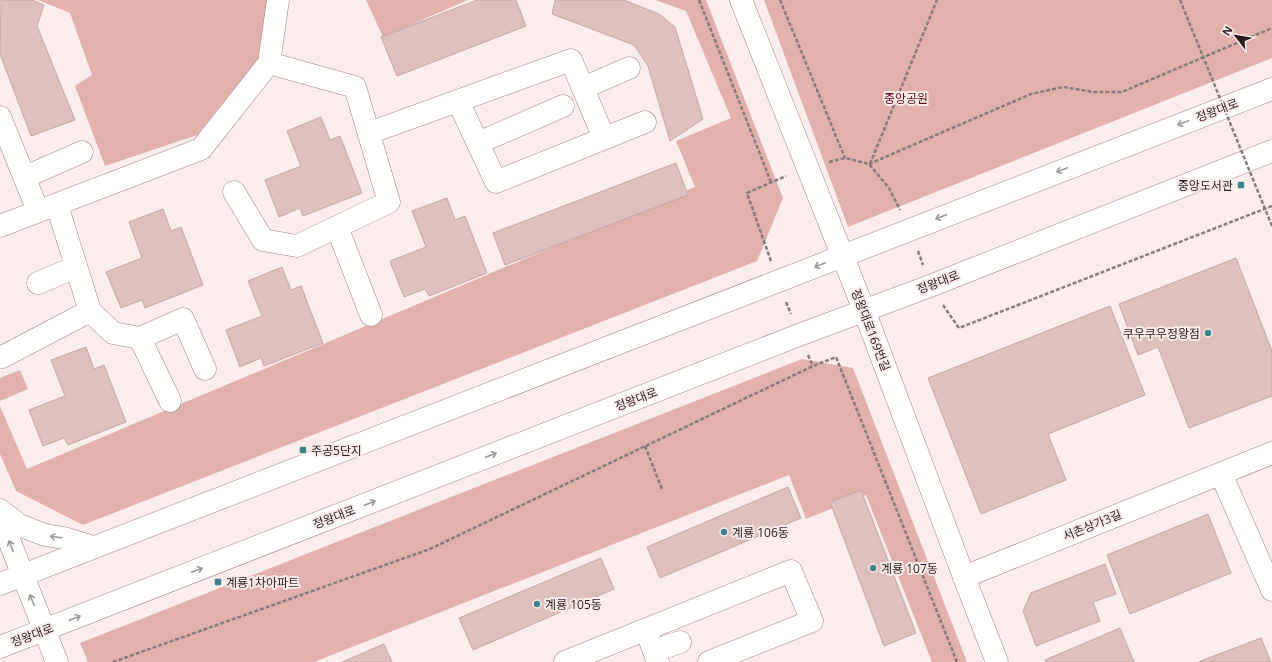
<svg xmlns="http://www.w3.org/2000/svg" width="1272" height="662" viewBox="0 0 1272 662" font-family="'Open Sans','Noto Sans KR',sans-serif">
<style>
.green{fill:#e4b0ac}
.building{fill:#debfbc;stroke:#c5a6a4}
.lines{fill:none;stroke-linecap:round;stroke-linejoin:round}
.minor-casing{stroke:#a18481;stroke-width:23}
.path{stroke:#867a79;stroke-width:2.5;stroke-dasharray:4 2;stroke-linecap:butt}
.minor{stroke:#fff;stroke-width:22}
.path-bridge{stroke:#867a79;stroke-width:2.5;stroke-dasharray:4 2;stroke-linecap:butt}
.oneway{stroke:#9e9998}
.poi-dot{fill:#3c838b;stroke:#faedec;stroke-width:1.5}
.labels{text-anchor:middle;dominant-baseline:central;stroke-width:4;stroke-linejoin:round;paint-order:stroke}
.park-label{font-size:12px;fill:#6a0a12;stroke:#faedec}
.street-label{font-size:12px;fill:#271c1b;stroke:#faedec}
.poi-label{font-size:12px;fill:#271c1b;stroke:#faedec;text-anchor:start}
</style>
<rect width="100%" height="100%" fill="#faedec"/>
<g class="green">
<path d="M38,0H267L258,59L197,135L105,166L75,86L92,75L70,13Z"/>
<path d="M366,0H468L383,37Z"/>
<path d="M655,0H706L783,198L757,261L83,525L16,491L0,454V406L27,469L695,187L676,141L731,118L686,11Z"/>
<path d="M764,0H1272V58L848,227Z"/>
<path d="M802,359L853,368L967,662H932L866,495L806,519L789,475L314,662H88L80,643Z"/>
<path d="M20,370L28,389L0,401V378Z"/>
</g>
<g class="building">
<path d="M1,0H32L44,5L37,26L75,120L31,136L0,54Z"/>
<path d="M477,0H516L526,26L397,76L381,37Z"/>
<path d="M555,0H624L659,14L675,27L703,119L670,141L648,66L634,45L552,14Z"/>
<path d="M321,117L330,140L340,136L362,193L303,216L300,208L279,217L265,180L301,166L287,131Z"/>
<path d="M676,163L688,195L505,265L493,233Z"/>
<path d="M447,198L455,220L465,216L487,273L429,296L425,289L404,297L390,261L426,247L412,211Z"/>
<path d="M163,209L171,231L181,227L203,285L145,308L142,300L121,308L106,272L142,258L129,222Z"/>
<path d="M1236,258L1272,351V396L1189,428L1158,347L1138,355L1119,304Z"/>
<path d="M282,267L291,290L301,286L323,343L264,366L261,358L240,367L226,330L262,316L248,281Z"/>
<path d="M1110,306L1145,395L1048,434L1066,480L981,514L928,378Z"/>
<path d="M86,347L94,369L104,365L126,422L68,445L64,438L43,446L29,410L65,396L51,360Z"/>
<path d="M788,487L801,518L660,578L647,547Z"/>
<path d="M861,490L916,633L884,646L830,502Z"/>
<path d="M1208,514L1231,573L1130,614L1107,555Z"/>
<path d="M601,558L614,589L473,650L459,618Z"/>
<path d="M1105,564L1116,594L1093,602L1100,621L1036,646L1023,611L1031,593Z"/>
<path d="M1120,628L1134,662H1046L1045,660Z"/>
<path d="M1261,638L1271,662H1198Z"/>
<path d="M384,644L392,662H342Z"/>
</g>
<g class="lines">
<defs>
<g id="minor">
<path d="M741,0L864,310L964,577L997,662"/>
<path d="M583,88L629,68"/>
<path d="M458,101L496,182L645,122"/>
<path d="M0,117L38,211"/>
<path d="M369,133L571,60L604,138"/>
<path d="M478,143L563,106"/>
<path d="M25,177L82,152"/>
<path d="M234,192L263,240L297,246L389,202L355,87L269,63"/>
<path d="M57,205L90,311L113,333L140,338L183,319L205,369"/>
<path d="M0,226L201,149L269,63L278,0"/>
<path d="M337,227L371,315"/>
<path d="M38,283L76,267"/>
<path d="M140,338L170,401"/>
<path d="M2,357L90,311"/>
<path d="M1221,474L1272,590"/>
<path d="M0,510L19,525L45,535L64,538L93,547"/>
<path d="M0,517L57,662"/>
<path d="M964,577L1272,453"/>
<path d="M0,584L1272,89"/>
<path d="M646,630L658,662"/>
<path d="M0,647L799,335L930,286L1272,151"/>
<path d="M654,651L680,642"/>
<path d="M565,662L791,571L812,621L709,662"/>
</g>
</defs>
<use href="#minor" class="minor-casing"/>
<g class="path">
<path d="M699,0L771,182"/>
<path d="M780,0L845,158"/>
<path d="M829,162L845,158L869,164L889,188L900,210"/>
<path d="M869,164L1031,94L1063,87L1093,92H1122L1272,28"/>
<path d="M870,164L937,0"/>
<path d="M918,251L923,265"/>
<path d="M771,261L747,193L786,176"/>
<path d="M786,302L791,314"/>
<path d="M943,305L959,328L1272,206"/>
<path d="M808,355L813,366"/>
<path d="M645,446L662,489"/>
<path d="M113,662L430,549L813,366L836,357L957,662"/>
</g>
<use href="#minor" class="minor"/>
<path class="path-bridge" d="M1180,0L1272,226"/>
</g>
<defs><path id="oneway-shaft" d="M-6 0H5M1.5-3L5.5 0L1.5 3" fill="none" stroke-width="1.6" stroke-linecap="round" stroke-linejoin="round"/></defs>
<g class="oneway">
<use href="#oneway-shaft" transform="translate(1183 123) rotate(159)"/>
<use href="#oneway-shaft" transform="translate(1062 170) rotate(159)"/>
<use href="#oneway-shaft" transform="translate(941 217) rotate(159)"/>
<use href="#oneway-shaft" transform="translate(820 265) rotate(159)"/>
<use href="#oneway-shaft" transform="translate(491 455) rotate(-21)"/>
<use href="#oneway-shaft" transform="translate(370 503) rotate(-21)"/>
<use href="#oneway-shaft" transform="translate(56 537) rotate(-173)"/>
<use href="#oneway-shaft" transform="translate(11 546) rotate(-111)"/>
<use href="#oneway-shaft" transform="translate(197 570) rotate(-21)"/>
<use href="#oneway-shaft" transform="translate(32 600) rotate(-112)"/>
<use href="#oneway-shaft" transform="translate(75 618) rotate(-22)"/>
</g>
<g class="poi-dot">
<rect x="1237" y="181" width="8" height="8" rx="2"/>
<circle cx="1208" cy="333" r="4"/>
<rect x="299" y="446" width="8" height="8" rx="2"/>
<circle cx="724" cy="532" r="4"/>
<circle cx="873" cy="568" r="4"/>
<rect x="214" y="578" width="8" height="8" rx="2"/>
<circle cx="537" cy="604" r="4"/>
</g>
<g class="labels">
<g class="park-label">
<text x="906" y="98">중앙공원</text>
</g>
<g class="street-label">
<text transform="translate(1217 110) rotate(-21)">정왕대로</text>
<text transform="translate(938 282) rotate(-21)">정왕대로</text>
<text transform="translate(871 330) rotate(69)">정왕대로169번길</text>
<text transform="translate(636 399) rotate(-21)">정왕대로</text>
<text transform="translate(334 517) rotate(-21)">정왕대로</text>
<text transform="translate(1092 525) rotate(-22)">서촌상가3길</text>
<text transform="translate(32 635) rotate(-21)">정왕대로</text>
</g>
<g class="poi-label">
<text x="1233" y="185" text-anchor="end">중앙도서관</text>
<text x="1200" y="333" text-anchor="end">쿠우쿠우정왕점</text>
<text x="311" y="450">주공5단지</text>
<text x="732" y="532">계룡 106동</text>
<text x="881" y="568">계룡 107동</text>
<text x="226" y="582">계룡1차아파트</text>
<text x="545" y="604">계룡 105동</text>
</g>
</g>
<g transform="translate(1236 36) rotate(301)" stroke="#faedec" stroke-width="3" paint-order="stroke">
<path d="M0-3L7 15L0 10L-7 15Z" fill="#271c1b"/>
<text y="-6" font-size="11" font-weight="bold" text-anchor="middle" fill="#271c1b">N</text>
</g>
</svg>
